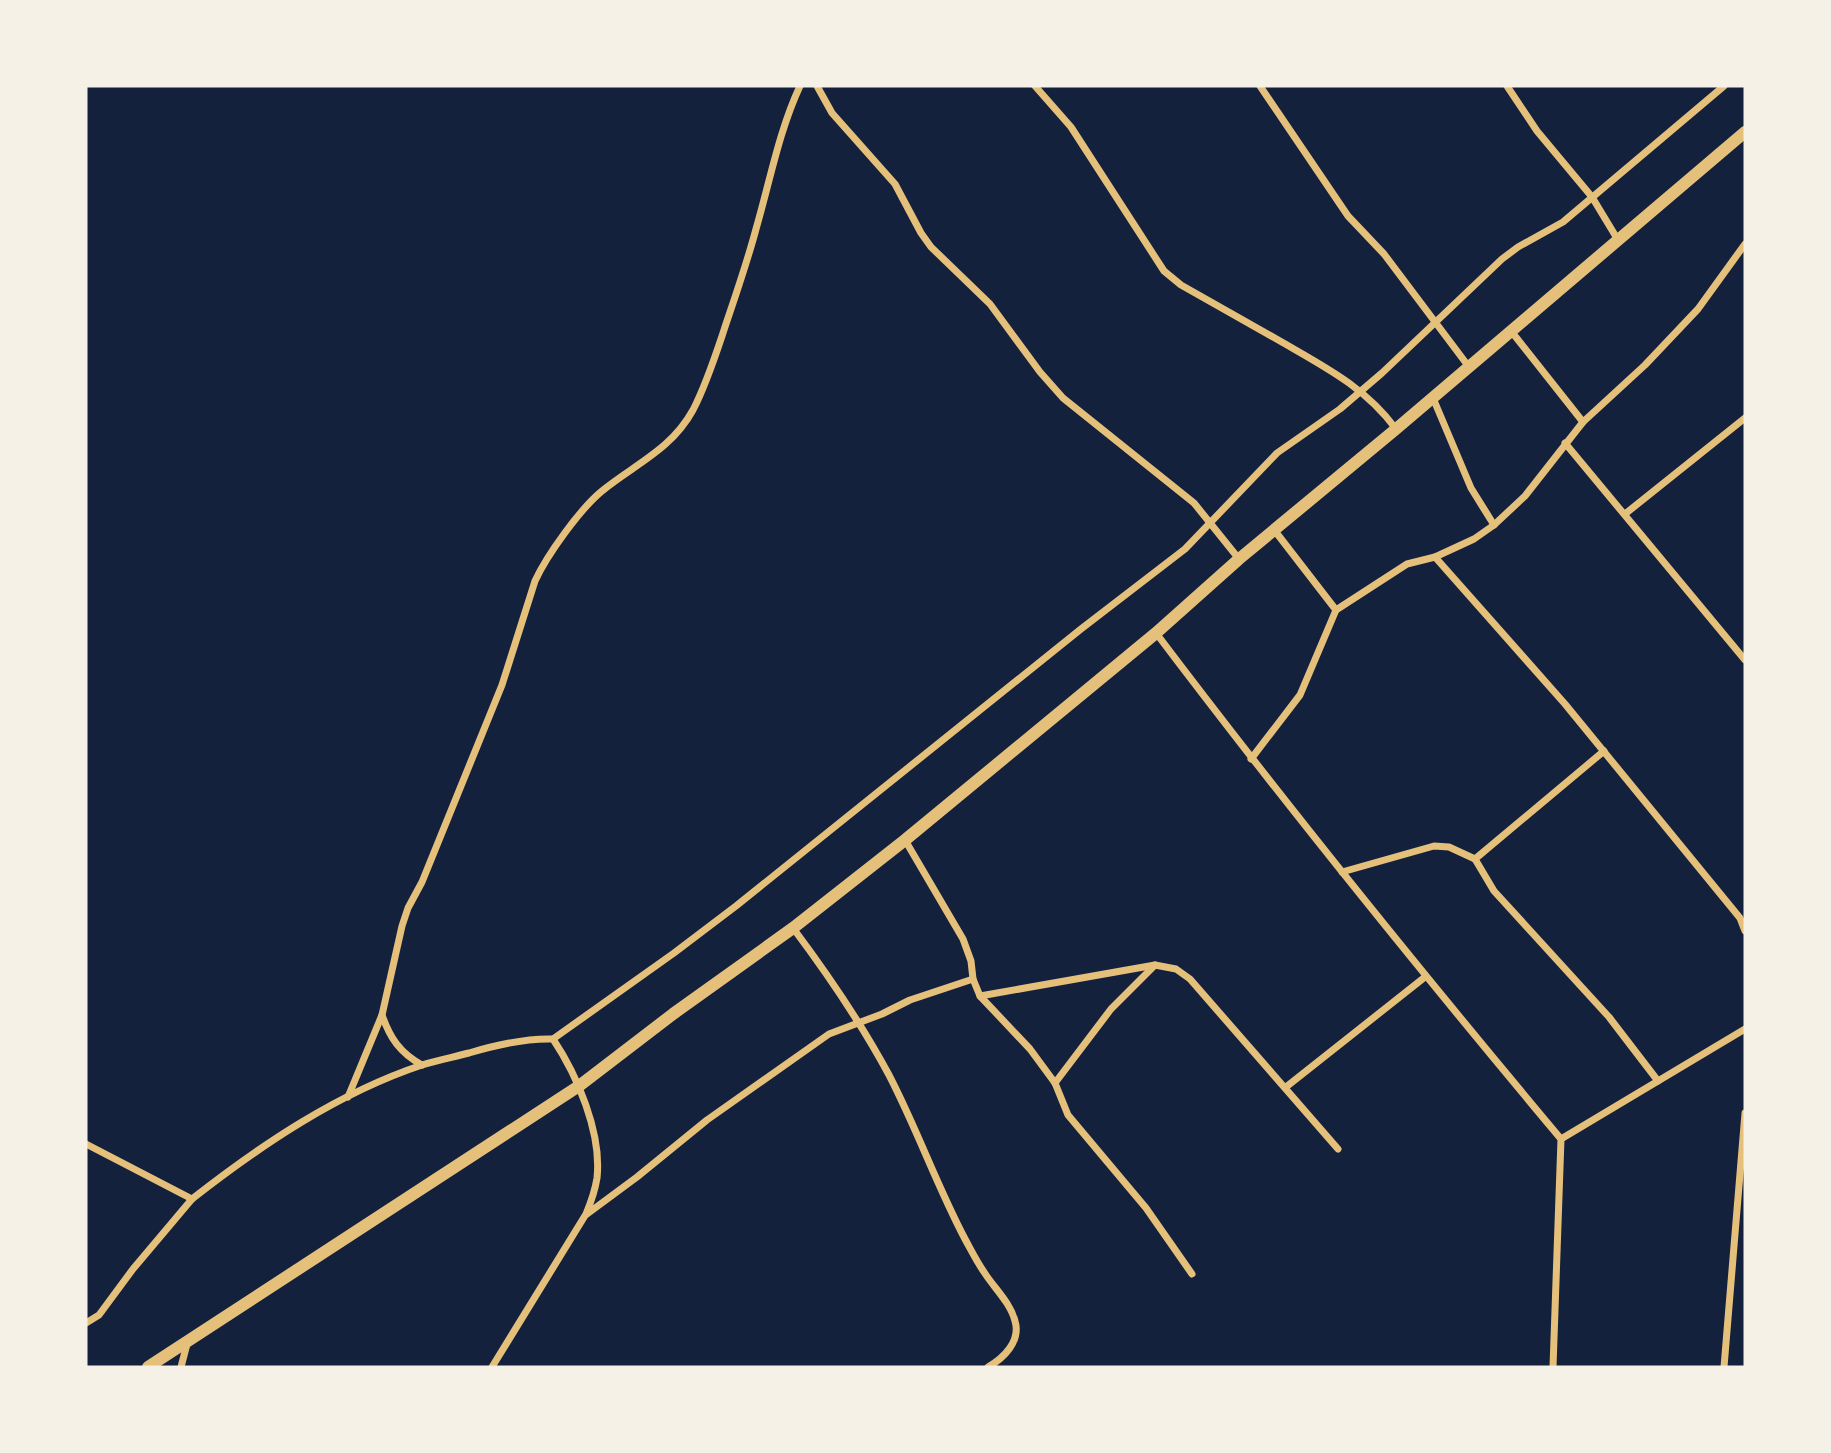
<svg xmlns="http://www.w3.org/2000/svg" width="1831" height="1453" viewBox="0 0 1831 1453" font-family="'Source Sans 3',sans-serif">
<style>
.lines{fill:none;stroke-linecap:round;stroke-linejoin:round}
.minor{stroke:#e5c07b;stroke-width:7}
.trunk{stroke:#e5c07b;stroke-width:12}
</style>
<rect width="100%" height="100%" fill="#14213d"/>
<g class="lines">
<g class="minor">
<path d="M817,86L832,113L895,184L921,233L931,247L990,304L1040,372L1063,398L1194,503L1239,559"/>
<path d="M1035,86L1071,127L1164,271L1181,285C1214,304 1247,322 1280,341C1325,367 1365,387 1396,429"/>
<path d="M1260,86L1348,216L1384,254L1469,367"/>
<path d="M1507,86L1537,131L1592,197L1618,240"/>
<path d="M1511,331L1583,422"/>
<path d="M1433,398L1471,488L1494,525"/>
<path d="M1565,443L1745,660"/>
<path d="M1625,514L1745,418"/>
<path d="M1275,531L1336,610L1407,564L1435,557L1474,539L1494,525L1525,496L1583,422L1645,365L1698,309L1745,244"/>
<path d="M1435,557L1565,704L1740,918L1745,931"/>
<path d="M1156,633C1286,805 1422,973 1561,1139L1553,1367"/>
<path d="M1604,751L1475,859L1494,891L1609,1017L1658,1081"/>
<path d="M1251,759L1300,695L1336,610"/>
<path d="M905,840L963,939L971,961L973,979L980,996L1030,1049L1055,1083L1068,1115L1146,1208L1192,1274"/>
<path d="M1342,872L1434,846L1449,847L1475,859"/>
<path d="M793,928C829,976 861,1023 889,1075C917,1129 937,1186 965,1239C971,1250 977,1262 984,1272C994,1288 1010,1302 1015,1321C1021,1341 1004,1358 988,1367"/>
<path d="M980,996L1155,965"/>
<path d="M382,1015C390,1038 400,1053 422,1065"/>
<path d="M553,1039L674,953L736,906L1081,629L1185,549L1277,453L1340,409L1382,373L1502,259L1518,247L1563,222L1724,86"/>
<path d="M1055,1083L1111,1009L1155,965L1176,969L1190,979L1338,1149"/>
<path d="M1286,1087L1425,977"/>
<path d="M348,1097L382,1015L402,926L408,908L422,882L502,685L535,581C547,555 580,509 602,491C635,464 671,450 693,410C706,385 715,357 724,330C735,297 747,263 756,229C770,181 779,131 800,86"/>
<path d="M1561,1139L1745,1029"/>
<path d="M86,1144L192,1199C261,1145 338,1093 422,1065C438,1060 454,1057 469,1053C496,1045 525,1038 553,1039C577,1075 602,1133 597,1178C595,1191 591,1202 586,1214L492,1367"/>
<path d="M587,1214L637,1177L707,1120L829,1034L882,1014L910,1000L973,979"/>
<path d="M86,1323L99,1315L133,1269L192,1199"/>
<path d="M181,1367L187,1344"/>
<path d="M1724,1367L1745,1113"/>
</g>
<path class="trunk" d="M148,1367L579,1086L673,1014L793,928L905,840L1156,633L1239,559L1396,429L1745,132"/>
</g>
<rect width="1831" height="1453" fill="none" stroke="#f6f1e7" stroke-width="175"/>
</svg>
